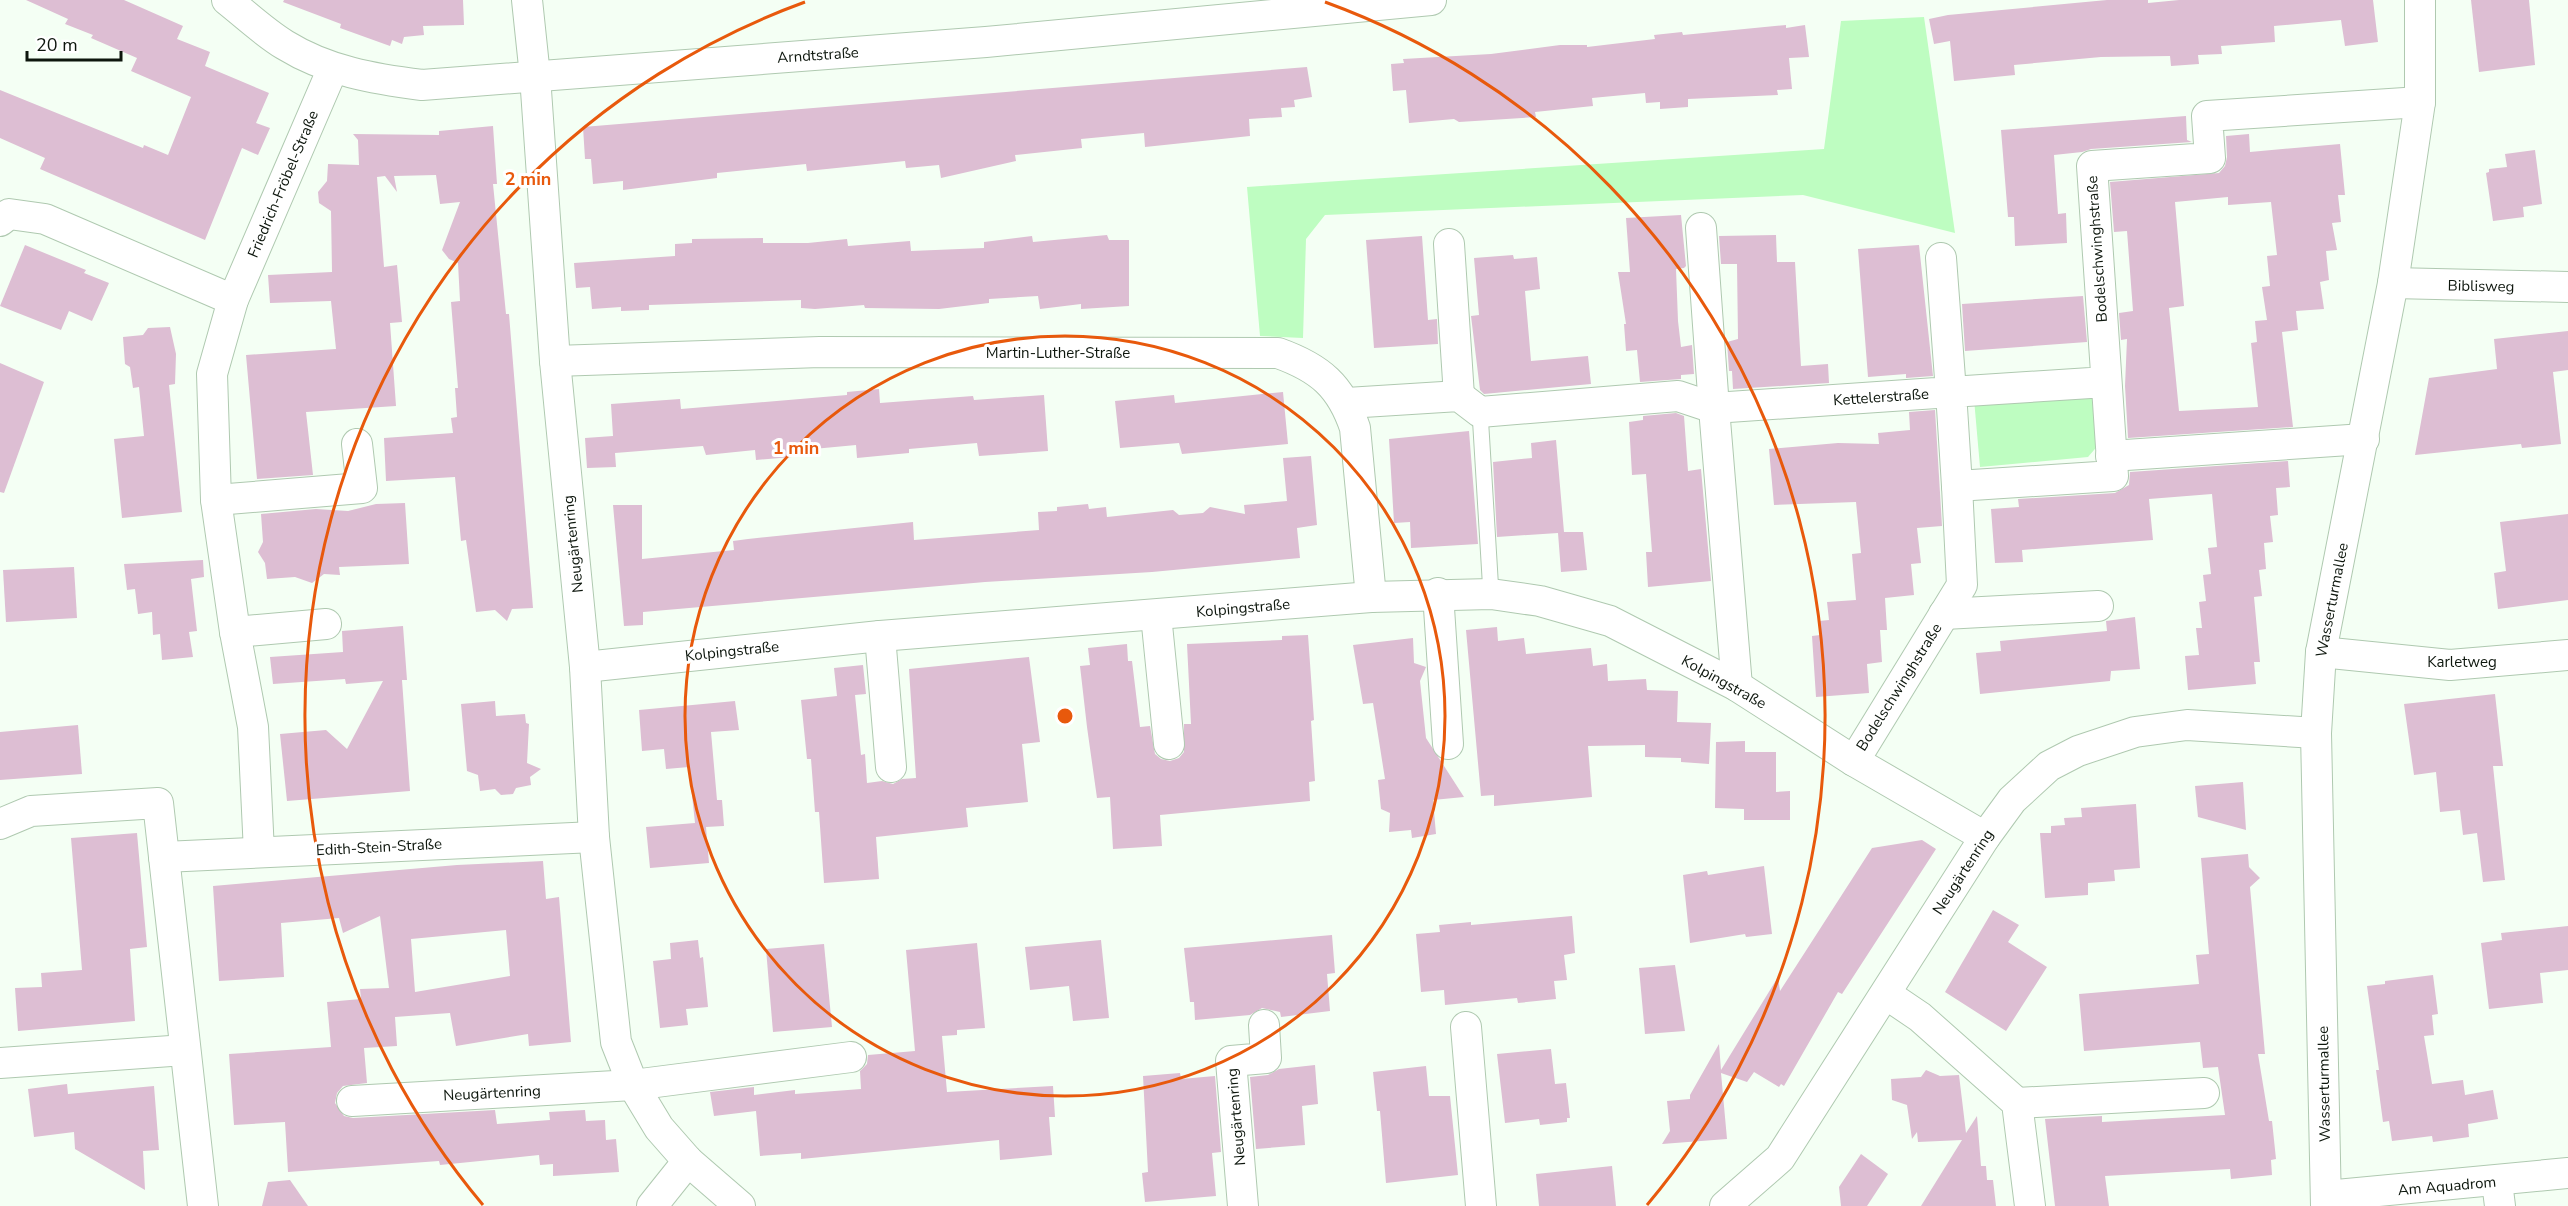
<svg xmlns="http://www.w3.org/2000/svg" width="2568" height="1206" viewBox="0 0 2568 1206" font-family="'Nunito Sans',sans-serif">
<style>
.green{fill:#befdc1}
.building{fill:#ddbed3;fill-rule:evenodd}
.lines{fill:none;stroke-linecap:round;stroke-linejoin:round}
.service-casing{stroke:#afc9b0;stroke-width:17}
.minor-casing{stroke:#afc9b0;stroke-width:32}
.service{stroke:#fff;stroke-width:15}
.minor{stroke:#fff;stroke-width:30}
.ring{fill:none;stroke:#e8590c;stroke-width:3}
.labels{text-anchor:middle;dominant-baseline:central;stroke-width:6;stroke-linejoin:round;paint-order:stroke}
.street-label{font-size:15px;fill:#0d160d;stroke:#fff}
.centre{fill:#e8590c;stroke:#fff;stroke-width:3}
.ring-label{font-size:18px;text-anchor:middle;font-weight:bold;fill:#e8590c;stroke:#fff;stroke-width:6;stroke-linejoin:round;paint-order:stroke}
</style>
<rect width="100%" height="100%" fill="#f4fff4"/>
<g class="green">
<path d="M1924,17L1955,233L1803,195L1325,215L1306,239L1303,338L1260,336L1247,187L1824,149L1841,21Z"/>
<path d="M2095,388L2100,443L2088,457L1980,467L1974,399Z"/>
</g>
<g class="building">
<path d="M26,0H124L183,26L177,39L210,52L205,66L269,93L256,123L270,128L258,155L242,148L205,240L40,169L45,158L0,138V90L143,148L144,145L168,155L191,97L131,71L137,58L91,38L93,35L65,24L68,19Z"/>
<path d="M284,0H463L464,25L423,26L424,35L404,37L402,44L392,40L390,46L340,28L341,24L283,2Z"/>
<path d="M2107,0H2148V3L2179,0H2373L2378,42L2345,46L2341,20L2274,26L2275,42L2221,46L2222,54L2198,55L2199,64L2171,66L2170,56L2101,57L2014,65L2015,75L1954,81L1950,41L1934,44L1929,19L1948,15Z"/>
<path d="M2471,0H2529L2535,65L2479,72Z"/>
<path d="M1786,25V28L1805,25L1809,57L1789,58L1792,89L1777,90L1778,95L1688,99V107L1660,109V102L1646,103L1645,93L1592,98L1593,106L1535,112L1536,117L1459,122L1454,119L1409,123L1406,90L1393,91L1391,64L1404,63L1403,59L1491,54L1560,45H1587V47L1655,39L1654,35L1682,32L1683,35Z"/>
<path d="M1307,67L1312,97L1294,100L1295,107L1281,108L1282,117L1249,119L1250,136L1145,147L1144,133L1081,139L1082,148L1015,155L1016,161L941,178L939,165L906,168L905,161L807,171L806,164L717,173V178L623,190V181L593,184L591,159H585L583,127Z"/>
<path d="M2186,116L2187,140L2192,142L2091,149L2082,152L2054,155L2058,214L2066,213L2067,243L2015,246L2014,217H2008L2001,130Z"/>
<path d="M493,126L497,184H493L506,314H509L533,608L512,609L507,621L495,610L476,612L466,540L461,541L455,477L386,481L384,438L453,433L451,418L457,417L455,388H458L451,302L460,301L458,263L449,259L442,250L460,202L440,204L436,175L394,176L397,192L385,176L377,177L384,267L397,265L402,322L390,323L396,406L306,412L313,475L257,479L246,355L336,349L331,301L270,303L268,275L332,272L331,211L319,203L318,192L327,181L328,164L359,165L358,140L353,134L439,135V131Z"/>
<path d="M2249,134L2250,152L2340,144L2345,195H2338L2341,222L2332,223L2337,250L2326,251L2329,280L2320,282L2324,309L2296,311L2298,330L2282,332L2293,427L2128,438L2125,386L2127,339L2121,340L2119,313L2133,311L2127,231L2114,232L2110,182L2219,173L2225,166L2227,157L2226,136ZM2228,197V205L2271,202L2277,255L2267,256L2270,286L2262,287L2267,320L2255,321L2257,342L2251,343L2258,407L2179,411L2169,308L2184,306L2175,202Z"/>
<path d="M2535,150L2542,204L2523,207L2524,217L2493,221L2486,173L2489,172V169L2507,167L2505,154Z"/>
<path d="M1681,215L1686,266L1684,268L1676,269L1678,321L1681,347L1692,345L1694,374L1681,375V379L1640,382L1637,350L1626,351L1624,324H1626L1618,272H1630L1626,218Z"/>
<path d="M1107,235L1109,240H1129V306L1081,309V304L1040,309L1038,296L989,299V303L939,309L865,308L864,305L815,309L801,308V300L649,305V310L621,311V307L592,309L590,287L576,288L574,263L675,256V244L692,243V239L763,238V243H808L847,239L848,246L910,241L911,251L984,248V242L1032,236L1033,242Z"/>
<path d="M1776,235L1777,262H1795L1801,366L1828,364L1829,383L1733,389L1732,371H1729L1727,342L1738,339L1737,264H1721L1719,236Z"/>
<path d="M1422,236L1428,320L1437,319L1438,344L1374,348L1366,240Z"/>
<path d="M25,245L86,270L84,273L109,283L92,321L69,311L61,330L0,306Z"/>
<path d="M1919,245L1933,376L1906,378V374L1868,377L1858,249Z"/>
<path d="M1513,255L1514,259L1537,257L1540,289L1525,291L1531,361L1588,356L1591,384L1484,394L1480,390L1471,316L1479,315L1474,258Z"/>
<path d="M2083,296L2087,342L1965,351L1962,304Z"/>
<path d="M170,327L176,354L175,384L169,385L182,512L122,518L114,439L144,436L139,387L133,388L130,367L125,364L123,337L143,335L148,328Z"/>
<path d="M2568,331V370L2553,372L2561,444L2522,448L2521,444L2415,455L2429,378L2497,369L2494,339Z"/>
<path d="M0,363L44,382L4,493L0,492Z"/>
<path d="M879,389L880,403L973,396L974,400L1044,395L1048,451L979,456L977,443L909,449V453L857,458L856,445L792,451V457L756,460L755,450L706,455L703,446L615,453L616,467L587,468L585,438L613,436L611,404L680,399L681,409L847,395V392Z"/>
<path d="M1283,392L1288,444L1182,454L1179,443L1120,448L1115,401L1174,395L1175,403Z"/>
<path d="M1935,410L1942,526L1917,528L1921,563L1911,564L1914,595L1885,598L1887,630H1880L1882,662L1867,664L1869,693L1816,697L1812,636L1820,635L1819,621L1829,620L1827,602L1856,600L1852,554L1861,553L1856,502L1774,505L1769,449L1838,443L1879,444L1878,433L1910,430L1909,412Z"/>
<path d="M1676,413L1684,416L1688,471L1701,469L1711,581L1648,587L1646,552H1652L1646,474L1632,475L1629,422L1643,420V416Z"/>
<path d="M1469,431L1478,544L1411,548L1410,522L1394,523L1389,439Z"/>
<path d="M1556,440L1564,532H1583L1587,570L1561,572L1558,533L1497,537L1493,462L1532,458L1531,443Z"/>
<path d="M1311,456L1317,525L1297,528L1300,558L1152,572L985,582L643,612V625L624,626L613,505H642V559L734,550L733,541L748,539L913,522L914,540L1039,530L1038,512L1057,511V507L1088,504L1089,509L1106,507L1107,517L1173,510L1179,515L1203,513L1210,507L1245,514L1244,505L1287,501L1283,458Z"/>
<path d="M2288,461L2290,487L2276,488L2278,515L2270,516L2273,542L2264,543L2266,569L2259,570L2262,596L2254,597L2260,662H2254L2256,684L2188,690L2185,656L2199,655L2196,628H2202L2199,602L2206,601L2203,575L2211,574L2208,548L2217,547L2212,494L2149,499L2153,540L2022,550L2023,562L1995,563L1991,509L2019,507L2018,499L2115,493L2129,485L2130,472Z"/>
<path d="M405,503L409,564L339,567L340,575L324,574L312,583L295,577L267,579L265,563L258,552L263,542L261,514L316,509L348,511L376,504Z"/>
<path d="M2568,514V600L2498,609L2494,573L2506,571L2500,522Z"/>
<path d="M203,560L204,577L191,579L197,631L189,632L193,657L162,660L160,634L153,635L152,612L138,614L135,589L127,590L124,564Z"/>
<path d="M74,567L77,618L6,622L3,570Z"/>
<path d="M2135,617L2140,669L2111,671L2110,681L1980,694L1976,653L2001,651L2000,641L2107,631L2106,621Z"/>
<path d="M403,626L407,680H402L410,791L287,801L280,734L326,730L347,749L383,681L346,684L345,679L273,684L270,657L343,652L342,631Z"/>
<path d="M1497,627L1498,641L1524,638L1526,654L1591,648L1593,666L1607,664L1608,681L1646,679L1647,690L1678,691L1677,722L1711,723L1709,764L1681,762V758L1645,757V745L1588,746L1592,797L1494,806V795L1481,796L1466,630Z"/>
<path d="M1308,635L1314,720L1311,721L1315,781L1309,782L1310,801L1160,815L1162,846L1113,849L1110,797L1097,798L1087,727L1080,666L1090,665L1088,648L1127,644L1128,661H1132L1140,727L1150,726L1155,754L1161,759L1170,761L1179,758L1184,752V724H1191L1187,644L1282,640V636Z"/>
<path d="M1413,638L1414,663L1426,667L1420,681L1426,738L1464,797L1433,800L1436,834L1412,838L1411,830L1389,832L1390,813L1381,809L1378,780L1385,779L1373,703L1363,704L1353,645Z"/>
<path d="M1029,657L1040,742L1022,744L1028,802L966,808L968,827L876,837L879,879L824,883L819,812H815L811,759H807L801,700L837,696L834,668L863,665L866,694L855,695L861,755L865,754L867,783L882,781L893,784L902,779L916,778L909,669Z"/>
<path d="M2495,694L2503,766H2493L2505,880L2483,882L2477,833L2463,835L2460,810L2440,812L2436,772L2414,775L2404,704Z"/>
<path d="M495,701L496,716L525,714L526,723L529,724L527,763L541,769L530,777L531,785L516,788L513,794L501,795L495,789L480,791L478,775L467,771L461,704Z"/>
<path d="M735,701L739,730L711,732L717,800H722L724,826L706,827L709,863L650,868L646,827L695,823L689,767L666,769L664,749L642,751L639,710Z"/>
<path d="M78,725L82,774L0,780V732Z"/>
<path d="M1745,741V752H1776V792L1790,791V820H1744V809L1715,808L1716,742Z"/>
<path d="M2243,782L2246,830L2198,817L2195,786Z"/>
<path d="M2136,804L2140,868L2114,870L2115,881L2088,883V895L2045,898L2040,833H2051V826L2065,825L2064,818L2082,817L2081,808Z"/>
<path d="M137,833L147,947L130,949L135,1021L18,1031L15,988L42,987L41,973L82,970L71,838Z"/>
<path d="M1922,840L1936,849L1842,994L1838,992L1784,1086L1781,1084L1779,1087L1754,1072L1747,1082L1721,1073L1727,1139L1662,1144L1670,1131L1667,1101L1690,1099V1095L1719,1044L1721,1070L1778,977L1780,991L1872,848Z"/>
<path d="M2248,854L2249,867L2260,878L2250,887L2265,1054H2258L2269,1121H2272L2276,1159L2271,1160L2272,1175L2231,1179L2230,1169L2105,1176L2109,1206H2055L2045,1119L2102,1116V1122L2225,1115L2218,1067L2203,1068L2200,1042L2084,1051L2079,994L2199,984L2196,955L2209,954L2201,858Z"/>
<path d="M543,861L546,899L559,897L571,1042L529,1046L528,1034L456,1046L450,1013L395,1017L397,1046L364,1048L367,1083L343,1086L337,1093L335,1103L344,1116L353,1118L495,1110L497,1124L550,1120L549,1112L585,1110L586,1121L605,1120L606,1140L616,1139L619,1172L553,1176V1164L540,1165L539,1155L440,1165L439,1161L288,1172L285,1122L234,1125L229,1054L331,1047L327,1002L361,999L360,989L389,988L380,916L343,933L339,918L281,923L284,977L219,981L213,886L457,865ZM506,930L510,976L415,992L411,939Z"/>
<path d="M1764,866L1772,934L1746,937L1745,934L1690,943L1683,875L1707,871L1708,875Z"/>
<path d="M1993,910L2019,925L2008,942L2047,967L2006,1031L1945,992Z"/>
<path d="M1572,916L1575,953L1564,955L1567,980L1554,981L1556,999L1518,1003L1517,998L1445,1005L1444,990L1421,992L1416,934L1440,932L1439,925L1471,922V925Z"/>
<path d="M2568,926V970L2540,973L2543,1003L2489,1009L2481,943L2502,940L2501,933Z"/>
<path d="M1332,935L1335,973L1327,974L1330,1011L1281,1017L1280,1012L1262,1008L1250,1015L1195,1020L1194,1002H1190L1184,948Z"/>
<path d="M698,940L700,958L703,957L708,1007L686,1009L688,1025L660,1028L653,961L671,959L670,943Z"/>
<path d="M1101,940L1109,1018L1073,1021L1069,986L1030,990L1025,947Z"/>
<path d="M977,943L985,1028L957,1030V1035L942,1036L947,1092L1053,1086L1055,1117H1049L1052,1155L1000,1160L999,1140L801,1159V1153L760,1156L756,1111L714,1116L710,1092L754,1087V1095L795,1090V1094L861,1089L860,1071L867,1064L868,1055L915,1051L906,950Z"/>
<path d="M824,944L832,1027L773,1032L766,949Z"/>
<path d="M1675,965L1685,1031L1645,1034L1639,968Z"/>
<path d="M2433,975L2438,1014L2432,1015L2434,1035L2424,1036L2432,1084L2463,1080L2465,1095L2493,1090L2498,1119L2468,1124L2469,1137L2433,1142L2432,1136L2392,1141L2389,1121L2383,1122L2376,1070H2379L2367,986L2385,984V981Z"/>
<path d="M1551,1049L1555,1084L1566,1083L1570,1118H1567V1122L1540,1125L1539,1119L1505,1123L1497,1054Z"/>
<path d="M1315,1065L1318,1104L1302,1106L1305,1145L1256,1149L1250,1077L1268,1075L1279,1069Z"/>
<path d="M1426,1066L1429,1096H1450L1458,1175L1386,1183L1380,1111H1377L1373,1072Z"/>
<path d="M1926,1070L1940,1076L1959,1075L1966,1133L1977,1116L1981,1166H1986L1987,1180H1993L1996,1206H1921L1962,1140L1918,1142L1917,1132L1912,1139L1907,1105L1892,1100L1891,1079L1921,1077Z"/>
<path d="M1180,1073L1181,1079L1215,1076L1221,1152L1212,1153L1216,1196L1145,1202L1142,1173L1148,1172L1143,1076Z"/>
<path d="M67,1084L68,1094L154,1086L159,1150L143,1151L145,1190L75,1149L74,1132L34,1137L28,1089Z"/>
<path d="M1861,1154L1888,1174L1867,1206H1841L1839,1187Z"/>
<path d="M1612,1166L1616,1206H1539L1536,1174Z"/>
<path d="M290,1180L308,1206H262L268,1182Z"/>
</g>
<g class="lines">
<defs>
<path id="service" d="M1480,412L1491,594"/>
<g id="minor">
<path d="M227,0C246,15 265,33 285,45C327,71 374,79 422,85L986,42L1431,0"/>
<path d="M527,0L535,76L555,361L585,667L594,837L616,1042L633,1085L659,1128L688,1161L740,1206"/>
<path d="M0,221L9,214L45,219L233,300"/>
<path d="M1701,228L1714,408L1951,392L1941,258"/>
<path d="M1449,244L1459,396"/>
<path d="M2393,283L2568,287"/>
<path d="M555,361L820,352L1278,353C1320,368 1341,386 1355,428L1371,597"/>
<path d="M2106,382L1951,392L1957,486L2113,476L2092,166L2210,158L2207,116L2420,102"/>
<path d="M1347,403L1459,396L1480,412L1678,396L1714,408L1737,686"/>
<path d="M2111,456L2364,439"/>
<path d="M216,500L362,488L357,444"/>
<path d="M1438,593L1448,744"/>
<path d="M1944,614L2098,606"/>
<path d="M1156,615L1169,744"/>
<path d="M235,632L326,624"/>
<path d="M880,636L891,767"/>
<path d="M2321,652L2450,665L2568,655"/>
<path d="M585,667L880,636L1371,597L1491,594L1540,601L1610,621L1737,686L1854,761L1985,837"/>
<path d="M1854,761L1962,585L1957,486"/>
<path d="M0,824L31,811L158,803L203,1206"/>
<path d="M259,852L253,727L235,632L216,500L212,374L233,300L333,68"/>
<path d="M164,857L594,837"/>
<path d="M1886,994L1920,1017L2017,1103L2030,1206"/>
<path d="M1466,1027L1481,1206"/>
<path d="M0,1063L185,1050"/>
<path d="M352,1101L633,1085L851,1057"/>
<path d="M2017,1103L2204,1093"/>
<path d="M2497,1182L2500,1206"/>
<path d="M2326,1196L2568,1173"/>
<path d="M652,1206L688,1161"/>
<path d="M1243,1206L1231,1061L1266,1058L1264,1025"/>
<path d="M1725,1206L1780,1158L1985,837L2012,800L2049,766L2078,751L2135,732L2187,725L2316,733"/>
<path d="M2326,1206L2316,733L2321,652L2393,283L2420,102V0"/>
</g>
</defs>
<use href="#service" class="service-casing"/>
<use href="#minor" class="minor-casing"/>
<use href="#service" class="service"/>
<use href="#minor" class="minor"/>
</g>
<g class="ring">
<circle cx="1065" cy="716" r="380"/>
<path d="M483 1205A760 760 0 0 1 805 2M1325 2A760 760 0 0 1 1647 1205"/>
</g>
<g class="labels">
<g class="street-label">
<text transform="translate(818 55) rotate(-4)">Arndtstraße</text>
<text transform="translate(283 184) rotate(-67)">Friedrich-Fröbel-Straße</text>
<text transform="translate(2097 249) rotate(-94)">Bodelschwinghstraße</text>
<text transform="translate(2481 286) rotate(1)">Biblisweg</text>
<text x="1058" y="353">Martin-Luther-Straße</text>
<text transform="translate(1881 397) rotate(-4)">Kettelerstraße</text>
<text transform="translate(573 544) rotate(-96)">Neugärtenring</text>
<text transform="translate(2332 600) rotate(-79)">Wasserturmallee</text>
<text transform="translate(1243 608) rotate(-5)">Kolpingstraße</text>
<text transform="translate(732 651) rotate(-6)">Kolpingstraße</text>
<text x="2462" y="662">Karletweg</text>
<text transform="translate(1724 682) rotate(29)">Kolpingstraße</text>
<text transform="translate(1899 687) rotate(-58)">Bodelschwinghstraße</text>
<text transform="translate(379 847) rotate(-3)">Edith-Stein-Straße</text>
<text transform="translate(1963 872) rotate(-57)">Neugärtenring</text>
<text transform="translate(2324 1084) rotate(-91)">Wasserturmallee</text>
<text transform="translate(492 1093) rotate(-3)">Neugärtenring</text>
<text transform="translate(1236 1117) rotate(-95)">Neugärtenring</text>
<text transform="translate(2447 1186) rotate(-5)">Am Aquadrom</text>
</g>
</g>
<circle cx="1065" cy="716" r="9" class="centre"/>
<g class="ring-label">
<text x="528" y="185">2 min</text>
<text x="796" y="454">1 min</text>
</g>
<path d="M27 51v9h94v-9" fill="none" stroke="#0d160d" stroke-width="3"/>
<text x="36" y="51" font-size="18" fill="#0d160d" stroke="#ffffff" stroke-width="4.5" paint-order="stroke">20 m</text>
</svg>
